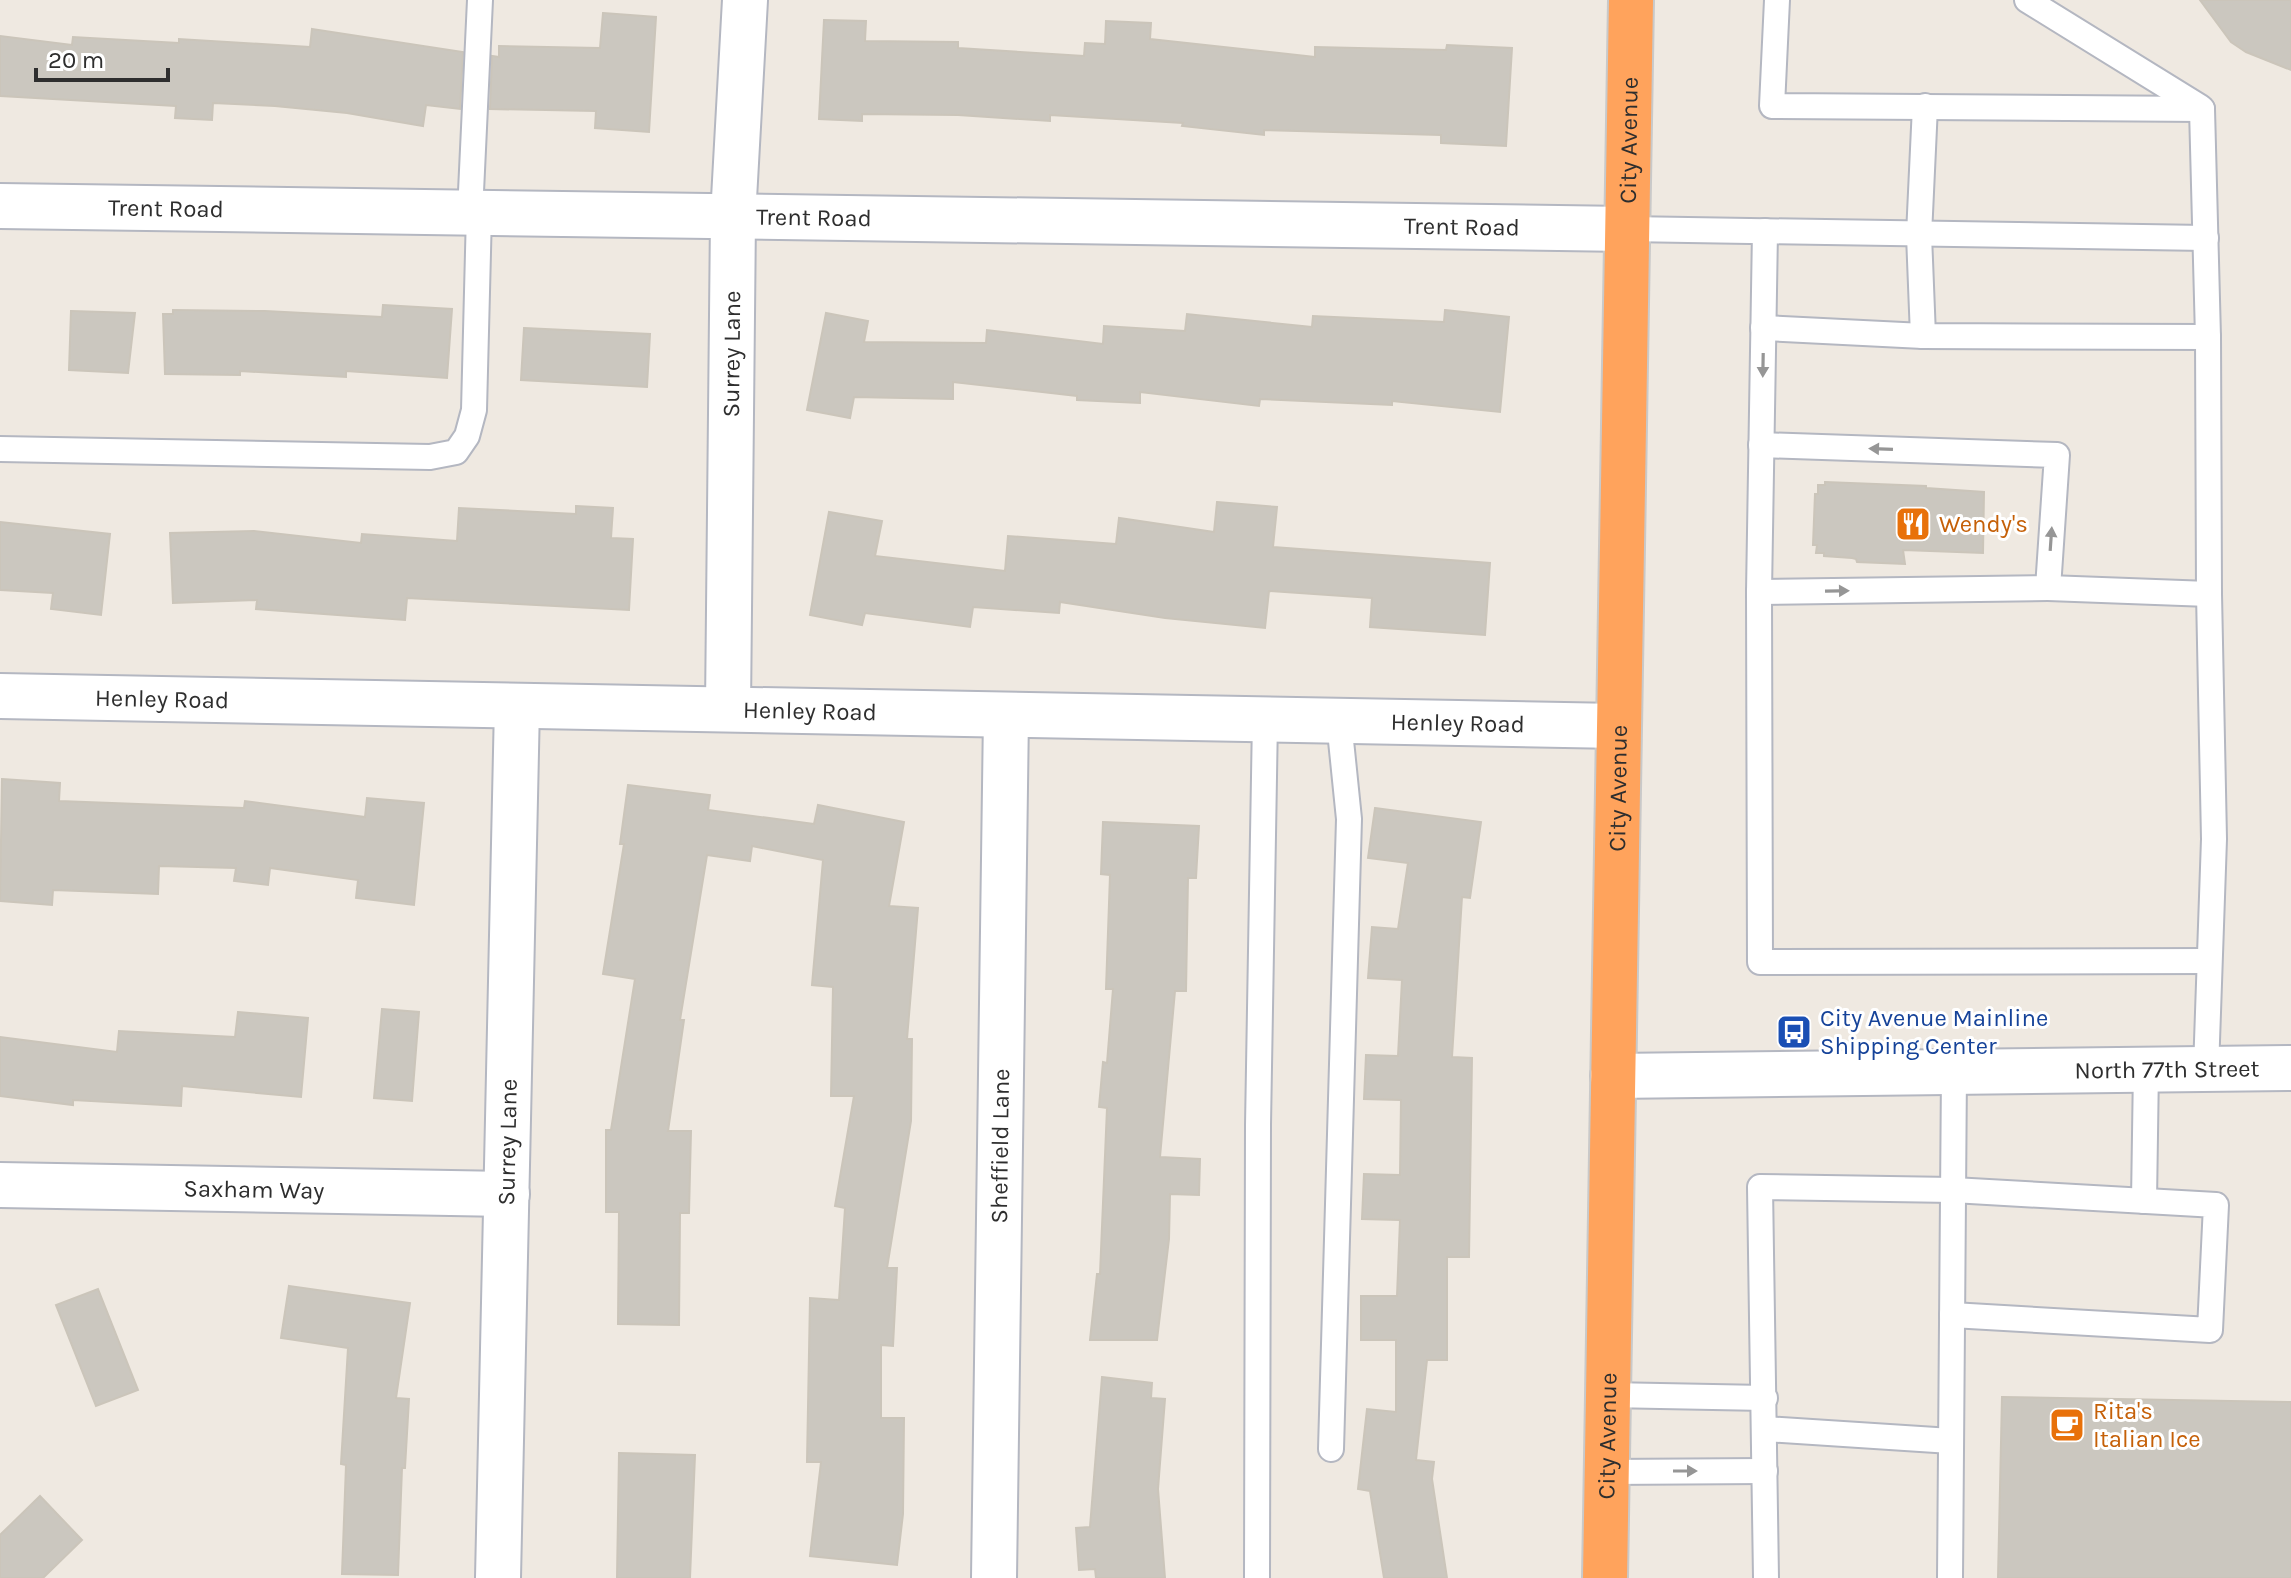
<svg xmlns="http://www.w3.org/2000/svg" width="2291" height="1578" viewBox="0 0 2291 1578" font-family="Karla,sans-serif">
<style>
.building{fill:#cbc7bf;stroke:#cbc5ba;stroke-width:2}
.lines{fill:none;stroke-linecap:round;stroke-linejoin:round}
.lane-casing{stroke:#b4b7c1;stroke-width:28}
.street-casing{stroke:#b4b7c1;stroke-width:48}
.highway-casing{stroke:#c9c9c9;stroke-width:48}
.lane{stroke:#fff;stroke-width:24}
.street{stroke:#fff;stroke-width:44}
.highway{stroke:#ffa35c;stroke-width:44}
.oneway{fill:#969696}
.labels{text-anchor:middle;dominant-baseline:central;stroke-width:6;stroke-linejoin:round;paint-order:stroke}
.street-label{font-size:24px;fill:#2e2e2e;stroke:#fff}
.food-label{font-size:24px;fill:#c56008;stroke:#fff;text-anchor:start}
.transit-label{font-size:24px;fill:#164399;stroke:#fff;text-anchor:start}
</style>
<rect width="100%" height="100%" fill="#efe9e1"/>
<g class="building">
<path d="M2200,0H2291V70L2246,52L2231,42Z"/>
<path d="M603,13L656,17L649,132L595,128L596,111L490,109L492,56L499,57V46L600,48Z"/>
<path d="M824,20L866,21L865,41L958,42V48L1084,56L1085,43L1105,44L1106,21L1151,23L1150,39L1315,57V47L1446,50L1447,45L1512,48L1506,146L1441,143V135L1264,130V135L1182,126L1183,123L1050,115V121L958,115L862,114V121L819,119Z"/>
<path d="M312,29L463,52L460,109L426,105L423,126L347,113L275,106L213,103L212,120L175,118L176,106L0,96V36L72,45L73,37L179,43V39L310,47Z"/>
<path d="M383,305L452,309L447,378L346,371V377L240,371V375L165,374L163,314H173V310L265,311L382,317Z"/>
<path d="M1445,310L1509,317L1500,412L1392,401V405L1260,399L1259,406L1140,392V403L1077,400V396L953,382V399L854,397L850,418L807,410L826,313L868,321L864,342L986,343L987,330L1103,344L1104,326L1185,331L1187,314L1312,327L1313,316L1444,322Z"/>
<path d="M71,311L135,313L128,373L69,370Z"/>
<path d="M524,328L650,334L647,387L521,380Z"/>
<path d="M1825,482L1926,486V488L1984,492L1983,553L1903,550L1905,564L1857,562L1856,559L1852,558L1824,556V553H1816L1817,545H1813L1815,494H1818V485H1825Z"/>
<path d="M1217,502L1277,507L1273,547L1490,563L1485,635L1370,627L1372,598L1269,591L1265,628L1165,618L1060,602L1059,613L973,607L970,627L865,613L862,625L810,615L829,512L882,521L875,556L1005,571L1008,536L1116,544L1119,518L1214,532Z"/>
<path d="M576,506L613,508L611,538L633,539L629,610L407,598L405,620L256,609L257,600L173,603L170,533L254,531L361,543L362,534L457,541L459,508L576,514Z"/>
<path d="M0,522L110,534L101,615L51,609L53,593L0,590Z"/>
<path d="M2,779L60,783L59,801L244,808L245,801L365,817L367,798L424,803L414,905L356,898L358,880L270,868L268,885L234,881L236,868L159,866L158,894L53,890L52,905L0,901Z"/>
<path d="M628,785L710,795L708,810L814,824L818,805L904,822L889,906L918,908L907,1039H912L911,1121L887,1268H897L893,1346L881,1345V1418H904L903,1514L897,1565L810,1556L821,1462H807L810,1298L839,1300L845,1208L835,1206L854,1096H831L833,987L812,985L823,860L752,846L750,861L707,855L680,1020H684L668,1131H691L689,1213H680L679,1325L618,1324L619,1212H606V1130H611L635,979L603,974L624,844H620Z"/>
<path d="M1375,808L1481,822L1470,898L1462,897L1452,1057L1472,1058L1469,1257H1447V1360H1427L1416,1460L1434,1462L1432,1479L1447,1578H1384L1370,1491L1358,1489L1367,1409L1396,1412V1340H1361V1296H1397L1400,1220L1362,1219L1364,1174L1400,1175L1401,1100L1364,1099L1366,1055L1398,1056L1402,980L1368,978L1372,927L1398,929L1408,863L1368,858Z"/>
<path d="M1103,822L1199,826L1196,878H1188L1186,991H1175L1160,1157L1200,1159L1199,1195L1170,1194L1169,1239L1157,1340H1090L1097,1274H1100L1107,1108L1099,1107L1103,1062L1107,1063L1113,989H1106L1110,875L1101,874Z"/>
<path d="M382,1009L419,1012L412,1101L374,1098Z"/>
<path d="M238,1012L308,1018L301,1097L182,1086L181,1106L73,1100V1105L0,1096V1037L117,1052L119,1031L235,1037Z"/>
<path d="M289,1286L410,1303L396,1398L409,1399L405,1468H402L398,1575L342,1574L346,1465L341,1464L348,1348L281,1338Z"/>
<path d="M98,1289L138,1390L96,1406L56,1305Z"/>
<path d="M1102,1377L1152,1383L1151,1398L1165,1399L1158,1489L1165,1578H1096L1095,1569L1079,1570L1076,1528L1090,1527Z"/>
<path d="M2002,1397L2291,1402V1578H1998Z"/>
<path d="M619,1453L695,1455L690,1578H617Z"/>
<path d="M40,1496L82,1540L43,1578H0V1535Z"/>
</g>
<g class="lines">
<defs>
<g id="lane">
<path d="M1777,0L1772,106L2202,109"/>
<path d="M2027,0L2200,107"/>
<path d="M1925,106L1919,235L1923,336L2208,337"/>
<path d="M2202,109L2208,337L2209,594L2214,839L2206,1070"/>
<path d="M470,213L480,0"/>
<path d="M1627,229L2206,238"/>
<path d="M1765,231L1759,592L1760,962L2208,961"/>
<path d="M1763,328L1923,336"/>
<path d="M0,449L430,457L456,452L467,436L474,410L479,213"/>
<path d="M2048,588L2209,594"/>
<path d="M1759,592L2048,588L2057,455L1761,445"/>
<path d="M2144,1201L2146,1068"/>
<path d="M1608,1395L1765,1398"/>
<path d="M1765,1429L1951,1441"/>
<path d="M1331,1449L1349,819L1339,721"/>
<path d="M1607,1472L1765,1471"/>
<path d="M1257,1578L1258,1125L1265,719"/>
<path d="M1766,1578L1760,1187L1953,1190L2216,1205L2210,1330L1952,1315"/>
<path d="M1950,1578L1954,1071"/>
</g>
<g id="street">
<path id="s1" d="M0,206L1627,229"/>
<path id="s2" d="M0,696L1618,726"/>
<path id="s3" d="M728,708L733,217L745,0"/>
<path id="s4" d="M1613,1076L2291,1068"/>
<path id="s5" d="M0,1185L507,1194"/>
<path id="s6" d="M498,1578L517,706"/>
<path id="s7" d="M994,1578L1006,715"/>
</g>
<g id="highway">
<path id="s8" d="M1605,1578L1631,0"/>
</g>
</defs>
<use href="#lane" class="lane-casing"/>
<use href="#street" class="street-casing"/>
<use href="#highway" class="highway-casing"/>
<use href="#lane" class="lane"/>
<use href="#street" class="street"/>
<use href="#highway" class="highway"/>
</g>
<defs><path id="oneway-solid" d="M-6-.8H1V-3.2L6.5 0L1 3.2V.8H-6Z" transform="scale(2)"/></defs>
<g class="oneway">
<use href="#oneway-solid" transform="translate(1763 365) rotate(91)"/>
<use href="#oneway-solid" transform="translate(1881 449) rotate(-178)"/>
<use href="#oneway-solid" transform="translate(2051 539) rotate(-86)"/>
<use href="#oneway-solid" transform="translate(1837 591) rotate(-1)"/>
<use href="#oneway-solid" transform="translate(1685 1471)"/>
</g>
<defs>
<symbol id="restaurant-square" viewBox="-11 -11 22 22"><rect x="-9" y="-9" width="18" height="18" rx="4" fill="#e8710a" stroke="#fff"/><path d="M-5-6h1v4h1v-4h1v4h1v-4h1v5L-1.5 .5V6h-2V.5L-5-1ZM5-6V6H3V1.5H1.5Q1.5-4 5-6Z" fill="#fff"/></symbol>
<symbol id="bus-square" viewBox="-11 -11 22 22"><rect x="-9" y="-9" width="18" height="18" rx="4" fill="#1a4fb4" stroke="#fff"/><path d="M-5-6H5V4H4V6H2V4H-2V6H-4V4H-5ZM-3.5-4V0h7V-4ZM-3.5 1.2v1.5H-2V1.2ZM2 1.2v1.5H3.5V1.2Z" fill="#fff"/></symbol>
<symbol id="cafe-square" viewBox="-11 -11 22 22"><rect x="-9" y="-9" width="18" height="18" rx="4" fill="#e8710a" stroke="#fff"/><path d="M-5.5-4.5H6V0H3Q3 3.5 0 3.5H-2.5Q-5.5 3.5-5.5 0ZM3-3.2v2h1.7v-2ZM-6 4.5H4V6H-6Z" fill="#fff"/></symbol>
</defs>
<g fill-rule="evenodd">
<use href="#restaurant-square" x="1893" y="504" width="40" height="40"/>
<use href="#bus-square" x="1774" y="1012" width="40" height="40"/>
<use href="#cafe-square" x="2047" y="1405" width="40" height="40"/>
</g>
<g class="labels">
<g class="street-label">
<text stroke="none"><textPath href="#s8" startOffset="1438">City Avenue</textPath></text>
<text stroke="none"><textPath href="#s1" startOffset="166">Trent Road</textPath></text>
<text stroke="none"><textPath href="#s1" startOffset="814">Trent Road</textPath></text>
<text stroke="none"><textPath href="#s1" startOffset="1462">Trent Road</textPath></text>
<text stroke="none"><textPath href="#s3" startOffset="354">Surrey Lane</textPath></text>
<text stroke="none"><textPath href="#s2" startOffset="162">Henley Road</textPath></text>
<text stroke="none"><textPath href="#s2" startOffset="810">Henley Road</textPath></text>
<text stroke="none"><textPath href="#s2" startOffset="1458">Henley Road</textPath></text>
<text stroke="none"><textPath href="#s8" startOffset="790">City Avenue</textPath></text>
<text stroke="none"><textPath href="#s4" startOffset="554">North 77th Street</textPath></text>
<text stroke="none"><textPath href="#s6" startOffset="436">Surrey Lane</textPath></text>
<text stroke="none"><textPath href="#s7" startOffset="432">Sheffield Lane</textPath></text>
<text stroke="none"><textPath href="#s5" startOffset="254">Saxham Way</textPath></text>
<text stroke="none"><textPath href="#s8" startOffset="142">City Avenue</textPath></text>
</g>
<g class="food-label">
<text x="1939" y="524">Wendy's</text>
<text x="2093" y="1411">Rita's<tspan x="2093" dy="28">Italian Ice</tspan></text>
</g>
<g class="transit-label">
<text x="1820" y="1018">City Avenue Mainline<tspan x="1820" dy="28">Shipping Center</tspan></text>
</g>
</g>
<path d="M36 68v12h132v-12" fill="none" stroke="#2e2e2e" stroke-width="4"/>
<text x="48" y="68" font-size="24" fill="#2e2e2e" stroke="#ffffff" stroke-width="6" paint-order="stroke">20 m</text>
</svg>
